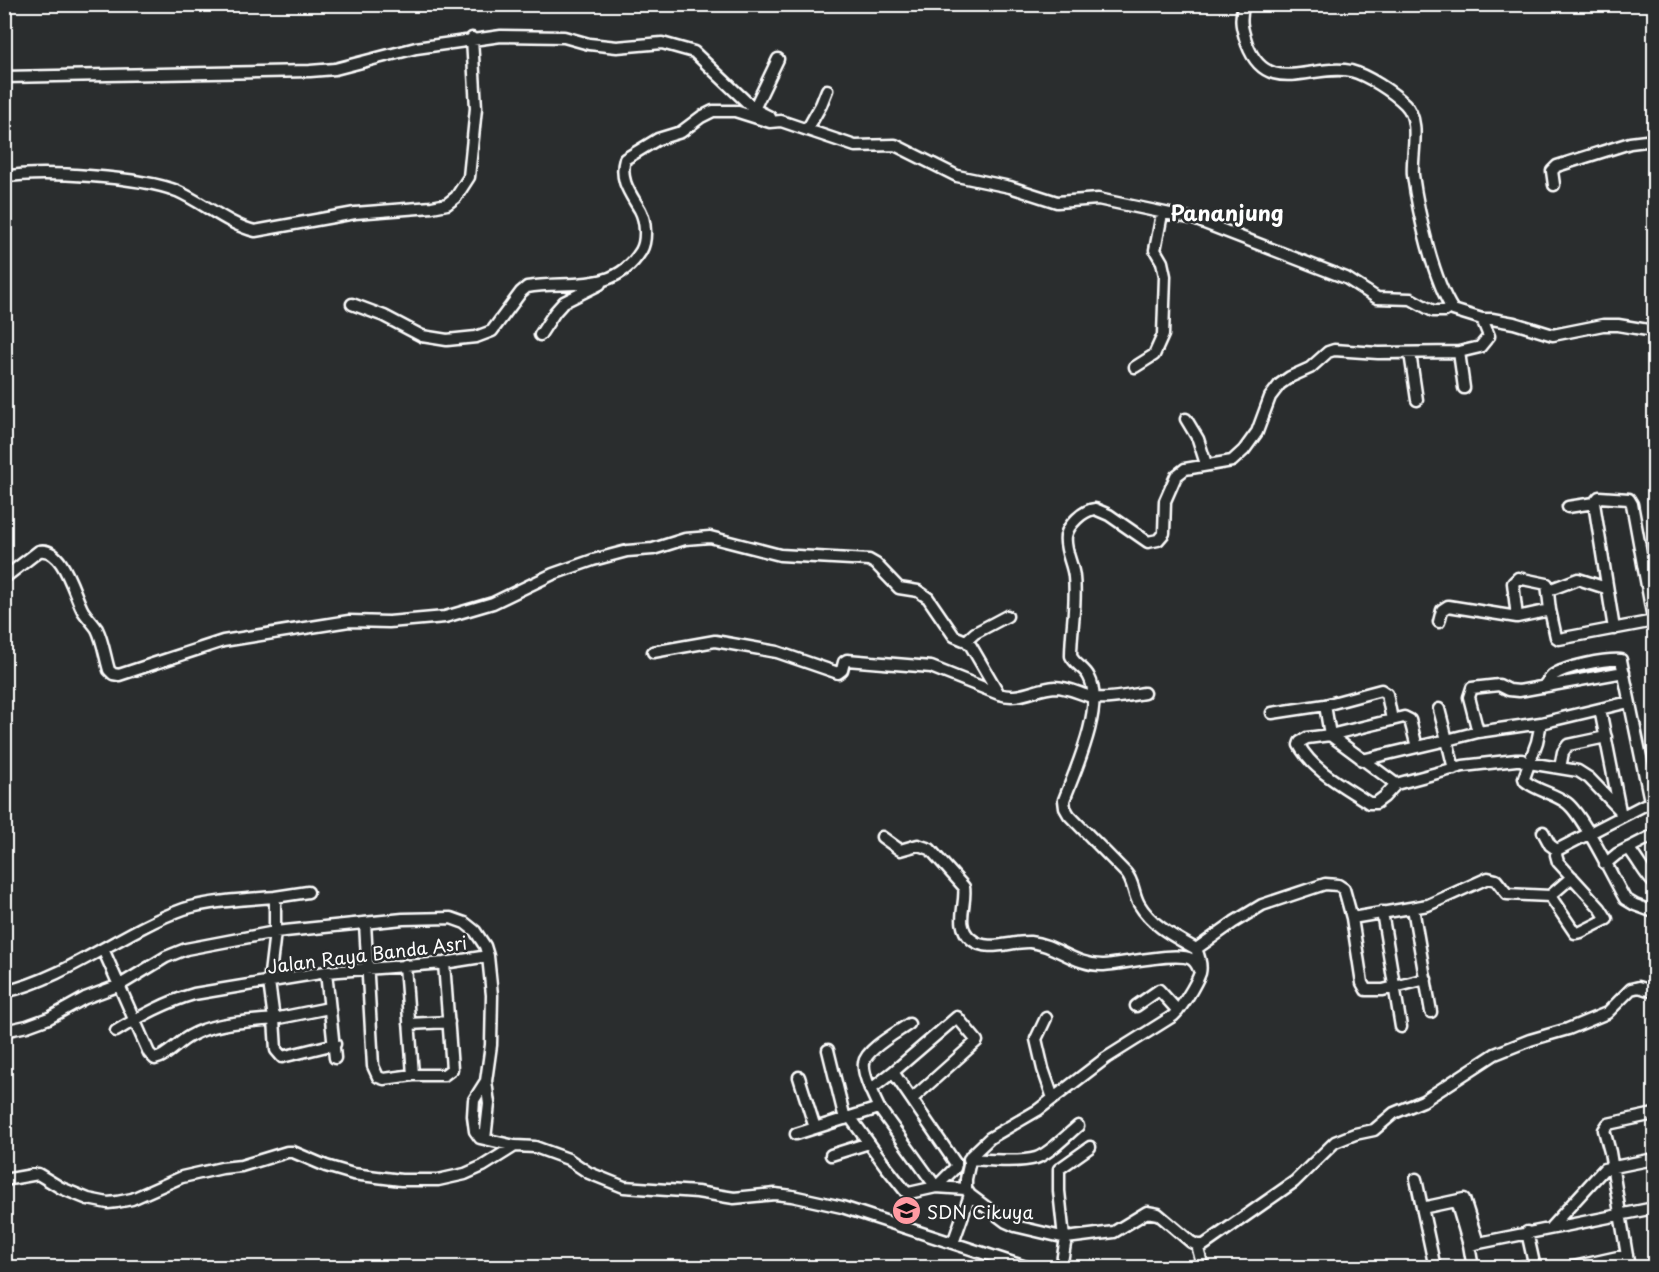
<svg xmlns="http://www.w3.org/2000/svg" width="1659" height="1272" viewBox="0 0 1659 1272" font-family="'Playpen Sans',sans-serif">
<style>
.lines{fill:none;stroke-linecap:round;stroke-linejoin:round}
.minor-casing{stroke:#fff;stroke-width:15}
.minor{stroke:#2a2d2e;stroke-width:10}
.labels{text-anchor:middle;dominant-baseline:central;stroke-width:5;stroke-linejoin:round;paint-order:stroke}
.street-label{font-size:18px;fill:#fff;stroke:#2a2d2e}
.poi-label{font-size:18px;fill:#fff;stroke:#2a2d2e;text-anchor:start}
.quarter-label{font-size:21px;font-weight:bold;fill:#fff;stroke:#2a2d2e}
</style>
<rect width="100%" height="100%" fill="#2a2d2e"/>
<filter id="ink" filterUnits="userSpaceOnUse"><feTurbulence type="fractalNoise" baseFrequency=".0167" numOctaves="2"/><feDisplacementMap in="SourceGraphic" scale="12" xChannelSelector="R" yChannelSelector="G"/><feConvolveMatrix kernelMatrix="1 2 1 2 8 2 1 2 1" color-interpolation-filters="sRGB"/></filter>
<g filter="url(#ink)">
<g class="lines">
<defs>
<path id="minor" d="M 1244,4 C 1239,20 1242,29 1247,44 C 1267,98 1312,63 1351,71 C 1367,75 1393,92 1405,104 C 1422,121 1411,154 1413,175 C 1418,212 1433,280 1453,310 L 1482,319 L 1492,319 L 1514,323 L 1553,335 L 1603,325 L 1618,325 L 1654,331
M 4,77 L 310,71 L 335,69 L 416,48 L 501,36 L 564,37 L 589,44 L 617,47 L 662,43 L 694,52 L 754,109 L 770,117
M 754,109 L 778,59
M 807,130 L 821,105 L 827,90
M 4,177 C 42,170 142,177 177,191 C 204,203 227,224 255,231 L 355,213 L 432,207 L 447,204 L 456,197 L 469,177 L 476,108 L 472,38
M 1554,185 L 1552,171 L 1557,166 L 1630,143 L 1654,140
M 352,304 L 384,316 L 422,336 L 447,340 L 476,337 L 492,331 L 521,292 L 527,287 C 568,280 614,295 641,251 C 647,241 646,221 640,210 C 630,193 619,180 625,159 L 658,139 L 681,132 L 701,117 L 713,111 L 735,111 L 770,122 L 781,121 L 855,146 L 895,145 L 957,176 L 1010,187 L 1057,202 L 1098,199 L 1194,219 L 1346,278 L 1377,298 L 1411,299 L 1433,311 L 1445,311 L 1451,307
M 1482,319 L 1489,336 L 1480,347 L 1459,352 L 1378,353 L 1334,350 L 1328,352 L 1310,368 L 1290,377 L 1280,384 L 1270,397 L 1257,432 L 1244,450 L 1232,461 L 1185,469 L 1176,476 L 1165,501 L 1164,533 L 1158,540 L 1148,542 L 1109,515 L 1095,509 C 1083,510 1068,525 1066,536 C 1064,550 1073,564 1074,577 C 1077,604 1071,629 1071,656 C 1075,665 1085,668 1089,677 C 1105,706 1075,771 1064,800 L 1065,808 L 1069,815 L 1126,873 C 1134,882 1133,894 1139,904 C 1152,926 1175,937 1196,949 C 1199,956 1202,965 1200,973 C 1196,984 1181,1009 1173,1016 L 1106,1058 L 1038,1110 L 990,1138 L 971,1156 L 966,1179 L 966,1189 L 970,1195 L 1006,1222 L 1015,1226 L 1066,1238 L 1114,1232 L 1147,1212 L 1158,1214 L 1191,1242 L 1197,1245 L 1204,1245 L 1294,1182 L 1335,1142 L 1355,1134 L 1374,1130 L 1394,1113 L 1423,1101 L 1495,1054 L 1530,1040 L 1568,1029 L 1607,1013 L 1631,989 L 1639,987 L 1654,992
M 540,335 L 555,312 L 564,302 L 600,284
M 1459,352 L 1464,388
M 1410,353 L 1417,400
M 1135,367 L 1154,355 L 1163,335 L 1165,276 L 1162,262 L 1155,250 L 1162,214
M 1186,419 L 1198,439 L 1206,464
M 1568,507 L 1594,503
M 4,578 L 39,551 C 63,546 74,595 83,611 C 87,617 93,623 97,629 C 103,641 105,657 109,670 L 113,674 L 119,675 L 223,641 L 349,621 L 389,622 L 445,617 L 493,603 L 553,574 L 593,560 L 627,551 L 653,549 L 685,539 L 710,537 L 780,555 L 869,560 L 876,564 L 899,588 L 918,591 L 928,598 L 954,636 L 966,641 L 971,646 L 999,694 C 1019,701 1036,688 1055,687 C 1068,687 1080,694 1092,697 C 1103,701 1131,695 1144,693
M 1549,590 L 1578,579 L 1606,588
M 1517,617 L 1513,583 L 1518,578 L 1547,584 L 1550,610
M 1439,622 L 1442,610 L 1448,606 L 1517,617 L 1550,610 L 1556,637 L 1559,639 L 1654,621
M 1614,629 L 1594,503 L 1599,497 L 1629,499 L 1632,504 L 1654,624
M 966,641 L 975,633 L 1007,616
M 653,652 L 715,641 L 777,652 L 838,673 L 842,670 L 844,662 L 847,660 L 931,667 L 999,694
M 1543,687 C 1546,683 1549,679 1552,676 C 1565,666 1606,659 1621,660 L 1650,801
M 1325,705 L 1330,735 L 1396,784
M 1439,709 L 1447,740 L 1478,732 L 1541,723 L 1629,702
M 1600,709 L 1621,816
M 1272,713 L 1325,705 L 1381,690 L 1387,694 L 1392,720
M 1541,723 L 1537,742 L 1524,778 L 1525,781 C 1537,791 1554,793 1567,803 C 1583,815 1613,878 1625,899 L 1635,905 L 1654,912
M 1478,732 L 1469,697 L 1472,688 L 1499,685 L 1509,690 L 1519,691 L 1624,672
M 1417,747 L 1410,720 L 1404,717 L 1330,735 L 1307,738 L 1300,742 L 1299,745 C 1313,771 1345,787 1369,803 L 1376,803 L 1384,797 L 1396,784 L 1463,766 L 1516,760 L 1522,760 L 1528,765
M 1362,760 L 1447,740 L 1454,769
M 1529,763 L 1578,771 L 1589,778 L 1618,808
M 1560,768 L 1563,752 L 1568,745 L 1606,737
M 1543,832 L 1550,845 L 1557,850
M 882,837 L 900,850 L 918,845 L 930,849 L 964,887 C 967,904 954,925 971,939 C 987,953 1011,941 1030,942 C 1056,944 1075,966 1104,965 C 1123,964 1177,951 1191,959 C 1196,962 1197,965 1199,970
M 1628,848 C 1637,858 1646,877 1654,883
M 1605,864 L 1617,854 L 1654,835
M 1550,896 L 1575,933 L 1581,932 L 1607,919 L 1600,908 L 1558,862 L 1556,855 L 1557,850 L 1654,800
M 275,897 L 308,892
M 1413,908 L 1431,1012
M 1382,912 L 1401,1027
M 1352,918 L 1362,983 L 1366,990 L 1383,990 L 1426,979
M 365,923 L 373,1066 L 378,1077 L 384,1079 L 413,1075 L 444,1075 L 452,1069 L 444,963
M 103,949 L 149,1053 L 155,1059 C 168,1056 178,1042 190,1036 C 214,1022 247,1022 274,1019 L 276,1050 L 282,1057 L 335,1044
M 1196,949 L 1234,922 L 1262,905 L 1325,884 L 1338,885 L 1344,889 L 1352,918 L 1428,905 L 1488,878 L 1496,880 L 1507,894 L 1550,896 L 1572,877
M 405,965 L 413,1075
M 326,972 L 335,1058
M 4,992 C 69,977 122,931 184,909 C 208,901 249,899 275,897 L 275,932 L 403,919 L 451,918 L 465,923 L 475,931 L 485,946 L 488,956 L 492,995 L 491,1045 L 486,1081 L 489,1104 L 485,1139
M 1136,1006 L 1159,990 L 1178,1011
M 1046,1018 L 1036,1039 L 1043,1069 L 1053,1098
M 409,1024 L 449,1022
M 4,1031 L 27,1026 L 49,1018 L 85,998 L 120,985 L 166,957 L 186,949 L 275,932 L 269,982 L 274,1019 L 329,1008
M 116,1031 C 141,1016 166,1002 194,994 L 326,972 L 444,963 L 488,956
M 828,1050 L 845,1119
M 799,1077 L 815,1128
M 486,1081 L 474,1100 L 473,1116 L 475,1131 L 480,1138 L 515,1146
M 870,1090 L 893,1072
M 879,1108 C 874,1097 862,1075 864,1063 C 866,1049 898,1032 909,1024
M 850,1117 L 879,1108 L 936,1187 L 955,1168 L 956,1164 L 893,1072 L 957,1017 L 977,1041 L 912,1099
M 796,1134 L 850,1117 L 887,1168 L 906,1192 L 909,1193 L 936,1187 L 966,1189
M 831,1155 L 869,1143
M 969,1159 C 988,1160 1019,1163 1036,1158 C 1049,1154 1067,1135 1078,1126
M 1416,1179 L 1435,1268
M 4,1180 L 38,1174 L 61,1188 L 88,1199 L 108,1203 L 117,1202 L 132,1199 L 182,1177 L 222,1168 L 241,1166 L 287,1152 L 293,1152 L 326,1166 L 353,1174 L 401,1180 L 438,1180 L 465,1174 L 483,1166 L 515,1146 L 535,1147 L 568,1159 L 589,1173 L 624,1187 L 697,1192 L 734,1198 L 775,1194 L 792,1196 L 842,1207 L 1029,1268
M 1456,1201 L 1469,1245
M 1422,1208 L 1464,1199 L 1478,1243
M 1551,1227 L 1604,1169 L 1654,1159
M 1527,1232 L 1535,1268
M 1064,1238 L 1059,1191 L 1059,1169 L 1090,1147
M 953,1243 L 970,1195
M 1061,1268 L 1066,1238
M 1195,1268 L 1201,1260 L 1197,1245
M 1473,1268 L 1469,1245 L 1654,1208
M 1516,1268 L 1534,1264
M 1569,1268 L 1627,1255
M 1629,1268 L 1610,1152 L 1604,1130 L 1608,1124 L 1654,1114"/>
</defs>
<use href="#minor" class="minor-casing"/>
<use href="#minor" class="minor"/>
</g>
</g>
<defs>
<symbol id="school-disc" viewBox="-11 -11 22 22"><circle r="9.5" fill="#ff9aa2" stroke="#2a2d2e"/><path d="M0-5L7-2L0 1L-7-2ZM-4 1L0 2.5L4 1V4Q0 6-4 4Z" fill="#111"/></symbol>
</defs>
<g fill-rule="evenodd">
<use href="#school-disc" x="890" y="1194" width="33" height="33"/>
</g>
<g class="labels">
<g class="street-label">
<text transform="translate(367 954) rotate(-7)">Jalan Raya Banda Asri</text>
</g>
<g class="poi-label">
<text x="927" y="1211">SDN Cikuya</text>
</g>
<g class="quarter-label">
<text x="1227" y="212">Pananjung</text>
</g>
</g>
<rect width="1659" height="1272" fill="none" stroke="#2a2d2e" stroke-width="24"/>
<rect x="12" y="12" width="1635" height="1248" fill="none" stroke="#fff" stroke-width="2" filter="url(#ink)"/>
</svg>
